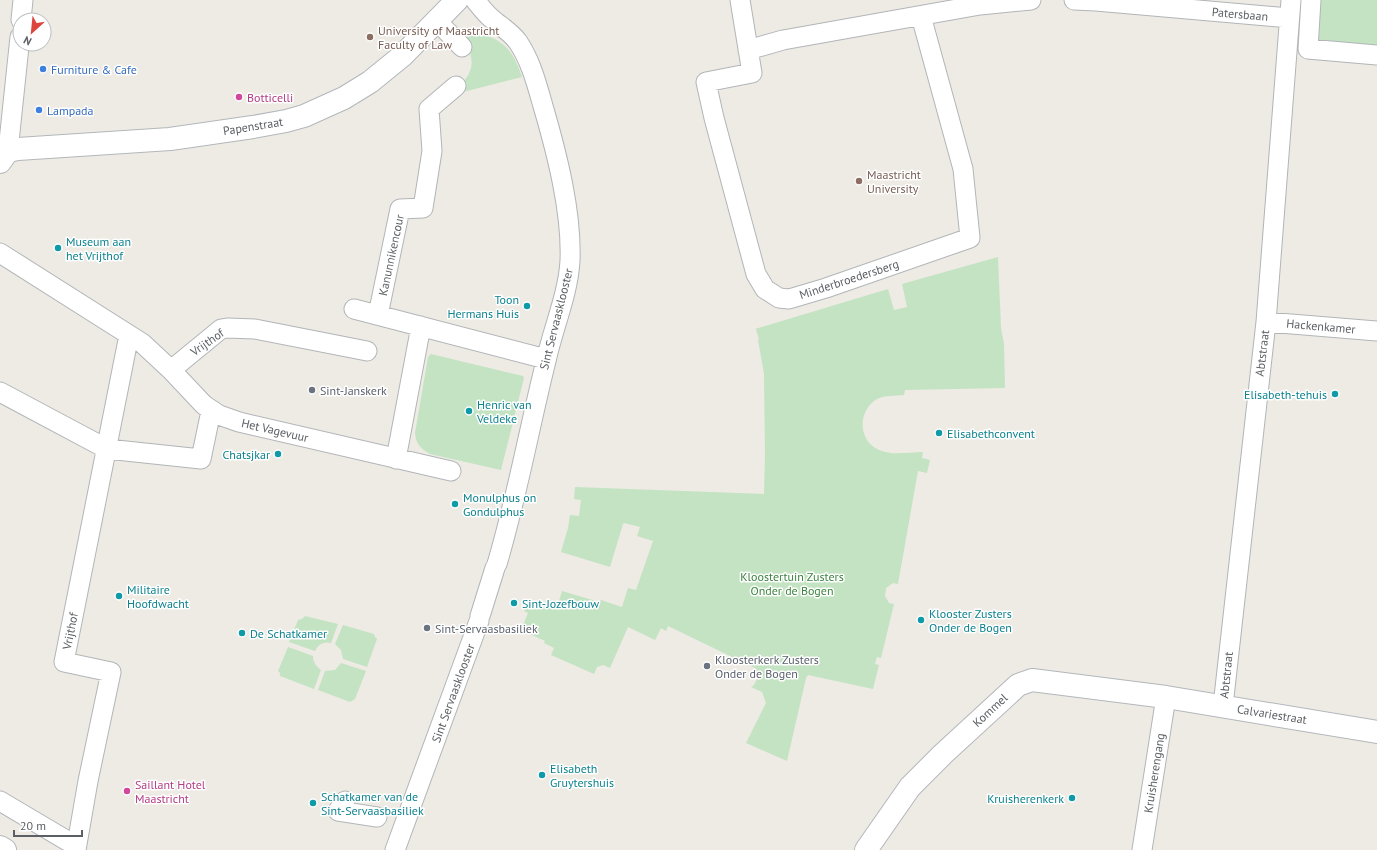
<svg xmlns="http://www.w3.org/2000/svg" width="1377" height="850" viewBox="0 0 1377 850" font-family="'PT Sans',sans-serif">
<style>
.green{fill:#c3e3c3}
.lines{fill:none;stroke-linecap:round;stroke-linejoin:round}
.street-casing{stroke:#b2b5b8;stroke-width:21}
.secondary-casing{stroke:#b3b7bb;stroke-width:24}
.street{stroke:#fff;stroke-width:19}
.secondary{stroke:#fff;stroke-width:22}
.education-dot{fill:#8d6e63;stroke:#fff;stroke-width:1.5}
.shop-dot{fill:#3f7fe0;stroke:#fff;stroke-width:1.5}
.hotel-dot{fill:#d1479c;stroke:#fff;stroke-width:1.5}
.culture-dot{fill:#0f9aa8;stroke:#fff;stroke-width:1.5}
.worship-dot{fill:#6b7280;stroke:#fff;stroke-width:1.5}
.labels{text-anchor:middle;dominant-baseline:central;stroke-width:3;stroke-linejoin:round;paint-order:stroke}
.street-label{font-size:12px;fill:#5c6064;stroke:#fff}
.education-label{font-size:12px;fill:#785e54;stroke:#fff;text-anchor:start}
.shop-label{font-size:12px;fill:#366cbe;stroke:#fff;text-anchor:start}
.hotel-label{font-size:12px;fill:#b23c85;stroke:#fff;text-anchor:start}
.culture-label{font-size:12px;fill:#0d838f;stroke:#fff;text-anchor:start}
.worship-label{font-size:12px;fill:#5b616d;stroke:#fff;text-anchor:start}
.park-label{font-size:12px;fill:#3c833e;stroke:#fff}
</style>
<rect width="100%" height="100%" fill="#edebe4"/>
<path class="green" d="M 1318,0 L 1377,0 L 1377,48 L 1314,44 Z
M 475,33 C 503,38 513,50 522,77 L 467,91 L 459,87 C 477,68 473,59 464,36 L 467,34 Z
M 998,257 L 1001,328 L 1004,344 L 1005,388 L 905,390 L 904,395 C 895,396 885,395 877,399 C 857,411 858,441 879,450 C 892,456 910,452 923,452 L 922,458 L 930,460 L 927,473 L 918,471 L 898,584 L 893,583 L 886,588 L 885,596 L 889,603 L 894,604 L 881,658 L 877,657 L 875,664 L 879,665 L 873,689 L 808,675 L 806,678 L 787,761 L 746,743 L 766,703 L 762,692 L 751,687 L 754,685 L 758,677 L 755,668 L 668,626 L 666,631 L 661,628 L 655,640 L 628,627 L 610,668 L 603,665 L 597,667 L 594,674 L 551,655 L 554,648 L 544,643 L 545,641 L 521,630 L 528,613 L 524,611 L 527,599 L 555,609 L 556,608 L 557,608 L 562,591 L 599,602 L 601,600 L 622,607 L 628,588 L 636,590 L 653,541 L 637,536 L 640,527 L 624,523 L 623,524 L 610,567 L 561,552 L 568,528 L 570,515 L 579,516 L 581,500 L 574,499 L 575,487 L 764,494 L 765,455 L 764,374 L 758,340 L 759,340 L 756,329 L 755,329 L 888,289 L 894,310 L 907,307 L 902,284 Z
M 431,354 L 523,376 L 524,378 L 501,470 L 430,454 C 421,449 416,444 415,433 L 428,357 Z
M 305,616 L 338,624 L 331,643 C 324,641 318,644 315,651 L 289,642 L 298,620 L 302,619 Z
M 343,625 L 374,634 L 375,637 L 377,639 L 367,667 L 343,659 L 341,650 L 335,644 Z
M 288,647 L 313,656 C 313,662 316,666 321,670 L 314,689 L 280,676 L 280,673 L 278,671 Z
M 341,663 L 366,671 L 355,699 L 350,702 L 318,690 L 325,671 L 335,670 Z"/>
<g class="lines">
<defs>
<path id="street" d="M 475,0 C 480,6 485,13 491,18 C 500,26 511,32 518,42 C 531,61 537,85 543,106 C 557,154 572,212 570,261 C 568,295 553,328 546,361 C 529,429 517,497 497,564
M 740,0 L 752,73 L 706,82 L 714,118 L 756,274 L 765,289 L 779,298 L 789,299 L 826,288 L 970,238 L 963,169 L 921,16
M 1074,0 L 1096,1
M 1096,0 L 1096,1 L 1289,18
M 1311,0 L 1308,49 L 1377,55
M 21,20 L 23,0
M 437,21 L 462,47
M 748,50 L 783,40 L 980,5 L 1031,0
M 8,151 L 20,37
M 0,253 L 142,343 L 171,370 L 221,329 L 227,328 L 255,329 L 367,351
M 354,309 L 546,359
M 378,315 L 400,209 L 423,208 L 432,151 L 429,109 L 456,86
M 1266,322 L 1377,331
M 171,370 L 204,405 L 219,415 L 239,422 L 451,471
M 0,392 L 107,449 L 201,459 L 211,411
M 396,459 L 421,326
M 480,616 L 495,568
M 1223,706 L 1266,322 L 1291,0
M 0,801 L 76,846
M 345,801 L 338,811 L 377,817
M 76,850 L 88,781 L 111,672 L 64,662 L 129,335
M 395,850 L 479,621
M 1142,850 L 1166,697"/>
<path id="secondary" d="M 0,162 L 8,151 L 18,149 L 170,139 L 253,127 L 286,121 L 304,116 L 344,98 L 370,82 L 402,56 L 457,0
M 0,847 L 5,850
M 866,850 L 910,787 L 943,754 L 1018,685 L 1032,680 L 1166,697 L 1377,732"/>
</defs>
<use href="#street" class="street-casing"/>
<use href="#secondary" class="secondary-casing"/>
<use href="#street" class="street"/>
<use href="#secondary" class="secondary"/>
</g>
<g class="education-dot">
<circle cx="370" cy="37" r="4"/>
<circle cx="859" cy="181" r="4"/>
</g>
<g class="shop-dot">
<circle cx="43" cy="69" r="4"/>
<circle cx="39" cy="110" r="4"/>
</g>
<g class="hotel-dot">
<circle cx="239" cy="97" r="4"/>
<circle cx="127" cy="791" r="4"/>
</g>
<g class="culture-dot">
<circle cx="58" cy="248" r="4"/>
<circle cx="527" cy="306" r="4"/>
<circle cx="1335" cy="394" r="4"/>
<circle cx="469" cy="411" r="4"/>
<circle cx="939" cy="433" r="4"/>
<circle cx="278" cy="454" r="4"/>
<circle cx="455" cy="504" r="4"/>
<circle cx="119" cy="596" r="4"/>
<circle cx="514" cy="603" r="4"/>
<circle cx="921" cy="620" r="4"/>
<circle cx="242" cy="633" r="4"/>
<circle cx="542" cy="775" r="4"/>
<circle cx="1072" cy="798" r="4"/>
<circle cx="313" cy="803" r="4"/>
</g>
<g class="worship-dot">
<circle cx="312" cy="390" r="4"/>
<circle cx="427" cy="628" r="4"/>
<circle cx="707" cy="666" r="4"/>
</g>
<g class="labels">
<g class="street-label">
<text transform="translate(1240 14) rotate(5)">Patersbaan</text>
<text transform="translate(253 126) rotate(-9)">Papenstraat</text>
<text transform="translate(391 255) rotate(-78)">Kanunnikencour</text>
<text transform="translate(849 279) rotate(-18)">Minderbroedersberg</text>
<text transform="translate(556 319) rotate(-76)">Sint Servaasklooster</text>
<text transform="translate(1321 326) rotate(5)">Hackenkamer</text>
<text transform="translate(207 342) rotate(-35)">Vrijthof</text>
<text transform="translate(1262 353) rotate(-83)">Abtstraat</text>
<text transform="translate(275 430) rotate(13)">Het Vagevuur</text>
<text transform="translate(70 631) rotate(-79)">Vrijthof</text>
<text transform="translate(1226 675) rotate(-84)">Abtstraat</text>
<text transform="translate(453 693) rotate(-70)">Sint Servaasklooster</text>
<text transform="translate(990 710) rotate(-43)">Kommel</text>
<text transform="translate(1272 714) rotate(9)">Calvariestraat</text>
<text transform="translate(1154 773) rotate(-81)">Kruisherengang</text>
</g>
<g class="education-label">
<text x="378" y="30">University of Maastricht<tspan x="378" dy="14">Faculty of Law</tspan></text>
<text x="867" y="174">Maastricht<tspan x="867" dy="14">University</tspan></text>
</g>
<g class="shop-label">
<text x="51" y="69">Furniture &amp; Cafe</text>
<text x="47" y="110">Lampada</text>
</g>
<g class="hotel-label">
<text x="247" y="97">Botticelli</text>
<text x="135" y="784">Saillant Hotel<tspan x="135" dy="14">Maastricht</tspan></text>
</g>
<g class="culture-label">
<text x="66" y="241">Museum aan<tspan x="66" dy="14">het Vrijthof</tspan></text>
<text x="519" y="299" text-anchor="end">Toon<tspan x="519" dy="14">Hermans Huis</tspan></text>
<text x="1327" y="394" text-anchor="end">Elisabeth-tehuis</text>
<text x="477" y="404">Henric van<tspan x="477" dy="14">Veldeke</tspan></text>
<text x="947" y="433">Elisabethconvent</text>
<text x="270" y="454" text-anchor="end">Chatsjkar</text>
<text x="463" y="497">Monulphus on<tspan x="463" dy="14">Gondulphus</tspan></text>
<text x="127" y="589">Militaire<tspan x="127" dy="14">Hoofdwacht</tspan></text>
<text x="522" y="603">Sint-Jozefbouw</text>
<text x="929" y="613">Klooster Zusters<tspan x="929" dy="14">Onder de Bogen</tspan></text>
<text x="250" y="633">De Schatkamer</text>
<text x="550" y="768">Elisabeth<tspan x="550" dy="14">Gruytershuis</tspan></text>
<text x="321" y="796">Schatkamer van de<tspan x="321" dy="14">Sint-Servaasbasiliek</tspan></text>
<text x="1064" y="798" text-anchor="end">Kruisherenkerk</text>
</g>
<g class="worship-label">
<text x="320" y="390">Sint-Janskerk</text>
<text x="435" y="628">Sint-Servaasbasiliek</text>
<text x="715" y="659">Kloosterkerk Zusters<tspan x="715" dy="14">Onder de Bogen</tspan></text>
</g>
<g class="park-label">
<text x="792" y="576">Kloostertuin Zusters<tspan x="792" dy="14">Onder de Bogen</tspan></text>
</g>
</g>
<g transform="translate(32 32) rotate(207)"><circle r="19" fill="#ffffff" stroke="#bebfc1"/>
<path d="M0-3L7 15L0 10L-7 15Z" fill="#db453d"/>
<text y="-6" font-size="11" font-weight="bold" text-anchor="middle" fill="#5c6064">N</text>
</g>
<path d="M14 830v6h68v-6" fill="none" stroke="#5c6064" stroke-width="2"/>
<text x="20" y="830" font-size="12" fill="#5c6064" stroke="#ffffff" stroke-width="3" paint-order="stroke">20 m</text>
</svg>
